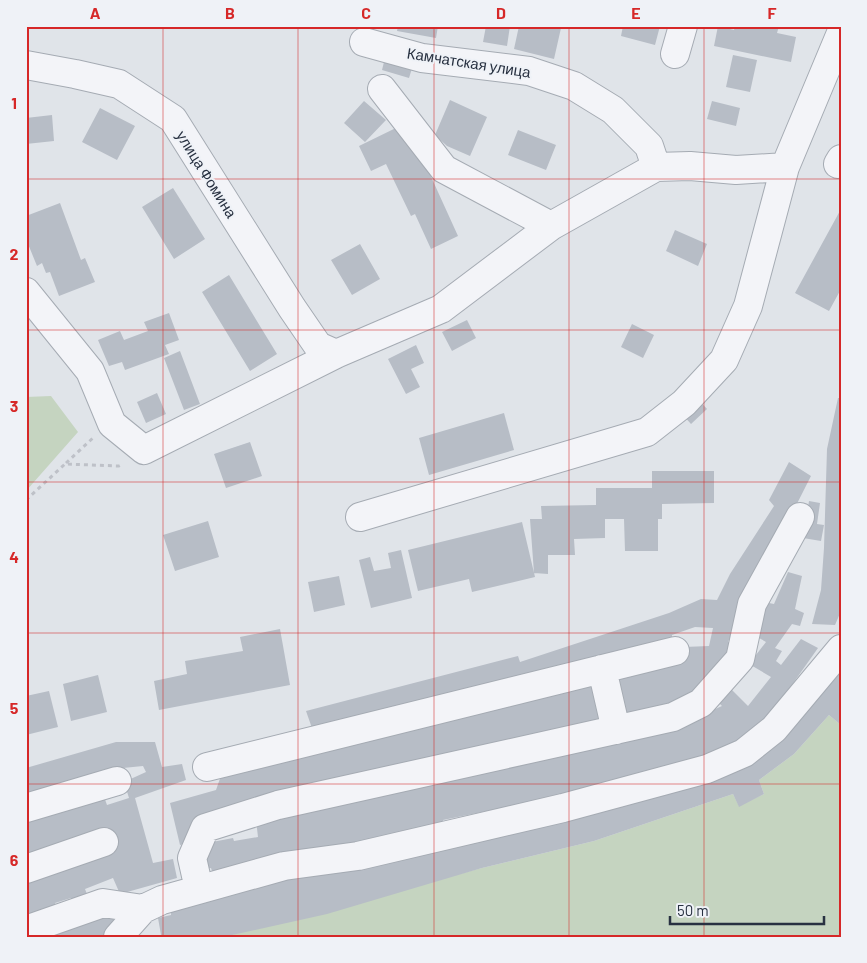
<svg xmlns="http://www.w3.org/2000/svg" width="867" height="963" viewBox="0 0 867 963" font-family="Barlow,sans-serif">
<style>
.green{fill:#c5d4c0}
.building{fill:#b7bdc6}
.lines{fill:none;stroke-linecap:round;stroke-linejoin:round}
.minor-casing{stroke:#a5abb3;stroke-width:30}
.path{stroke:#bec1c8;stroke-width:3;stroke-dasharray:4 4;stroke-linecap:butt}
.minor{stroke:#f3f4f8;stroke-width:28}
.grid{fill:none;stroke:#d62828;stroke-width:1;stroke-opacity:0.55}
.labels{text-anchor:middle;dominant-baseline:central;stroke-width:4;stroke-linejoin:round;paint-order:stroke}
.street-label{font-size:15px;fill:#283141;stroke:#eff2f7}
.neatline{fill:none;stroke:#d62828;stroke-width:2}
.grid-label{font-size:16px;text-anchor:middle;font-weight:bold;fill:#d62828}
</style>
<rect width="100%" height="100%" fill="#e0e4e9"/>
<path class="green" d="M 51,396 L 78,432 L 26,491 L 26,397 Z
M 829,715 L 841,725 L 841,937 L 223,937 L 482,868 L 594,841 L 733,794 L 739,806 L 764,794 L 759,780 L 794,754 Z"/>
<path class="building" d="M 398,26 L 438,26 L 436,38 L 397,31 Z
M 486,26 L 510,26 L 507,46 L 483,42 Z
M 519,26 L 561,28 L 554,59 L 514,49 Z
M 623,26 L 660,26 L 655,45 L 621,36 Z
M 718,26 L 734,30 L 735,26 L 779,26 L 777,33 L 796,37 L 791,62 L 714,46 Z
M 386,54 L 414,62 L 409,78 L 382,70 Z
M 733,55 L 757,60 L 750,92 L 726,87 Z
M 450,100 L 487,117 L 470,156 L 447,146 L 435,135 Z
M 364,101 L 386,120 L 365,142 L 344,123 Z
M 712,101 L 740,108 L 736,126 L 707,119 Z
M 100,108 L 135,126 L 117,160 L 82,142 Z
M 52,115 L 54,141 L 26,144 L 26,118 Z
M 402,125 L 418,148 L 458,236 L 431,249 L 415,214 L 411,216 L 386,164 L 371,171 L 359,146 Z
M 518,130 L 556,145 L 546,170 L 508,155 Z
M 173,188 L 205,239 L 174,259 L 142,207 Z
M 60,203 L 81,260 L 85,258 L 95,282 L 59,296 L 50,272 L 46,273 L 42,263 L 37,266 L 26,239 L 26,216 Z
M 841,209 L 841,289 L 829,311 L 795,293 Z
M 675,230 L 707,244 L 698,266 L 666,251 Z
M 360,244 L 380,279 L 352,295 L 331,260 Z
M 229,275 L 277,354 L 250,371 L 202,292 Z
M 169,313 L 179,340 L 165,345 L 169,354 L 125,370 L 122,362 L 109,366 L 98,340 L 120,331 L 124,340 L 148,331 L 144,322 Z
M 467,320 L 476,338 L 452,351 L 442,332 Z
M 632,324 L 654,335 L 643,358 L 621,347 Z
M 416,345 L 424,363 L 411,369 L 420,387 L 406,394 L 388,359 Z
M 180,351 L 200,404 L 184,410 L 164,358 Z
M 157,393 L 166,414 L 146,423 L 137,402 Z
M 838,398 L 841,398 L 841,611 L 835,625 L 812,624 L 821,590 L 824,548 L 827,449 Z
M 699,400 L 707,409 L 691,424 L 682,414 Z
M 504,413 L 514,450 L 429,475 L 419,438 Z
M 250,442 L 262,476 L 226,488 L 214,454 Z
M 789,462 L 811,476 L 732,632 L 728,642 L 733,644 L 729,656 L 692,696 L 618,718 L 614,681 L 684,647 L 709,646 L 713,628 L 695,627 L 672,635 L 672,639 L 313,731 L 306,711 L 518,656 L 520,662 L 669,613 L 701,599 L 717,600 L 730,574 L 774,506 L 769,500 Z
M 652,471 L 714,471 L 714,503 L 662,504 L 662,519 L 658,519 L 658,551 L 625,551 L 624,519 L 605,519 L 605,538 L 574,539 L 575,555 L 548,555 L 548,574 L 534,573 L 530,519 L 542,519 L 541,506 L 596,505 L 596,488 L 652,488 Z
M 809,501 L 820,503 L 817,524 L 824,525 L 821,541 L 803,538 Z
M 208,521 L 219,557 L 175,571 L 163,535 Z
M 522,522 L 535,577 L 472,592 L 469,579 L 418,591 L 408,550 Z
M 401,550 L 412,598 L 371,608 L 359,560 L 370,557 L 374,571 L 391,568 L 388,553 Z
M 788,572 L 802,576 L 795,609 L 804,613 L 800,626 L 792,624 L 775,648 L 782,651 L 776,661 L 781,665 L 801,639 L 818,648 L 777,706 L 752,735 L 728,749 L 574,793 L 443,820 L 444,826 L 371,842 L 329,846 L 238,864 L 239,866 L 212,871 L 211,868 L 202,870 L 207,843 L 233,838 L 234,841 L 258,837 L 256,820 L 682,724 L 722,706 L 718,702 L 730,688 L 748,706 L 771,677 L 749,664 L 766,642 L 752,634 L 769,603 L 774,604 Z
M 339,576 L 345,605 L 314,612 L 308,582 Z
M 280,629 L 290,685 L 159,710 L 154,681 L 187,674 L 185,661 L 243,651 L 240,637 Z
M 841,666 L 841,725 L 829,715 L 794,754 L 759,780 L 764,794 L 739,807 L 733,794 L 594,841 L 482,868 L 327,914 L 223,937 L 158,937 L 161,935 L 158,918 L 171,915 L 171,908 L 219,889 L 752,758 Z
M 98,675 L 107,712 L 71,721 L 63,684 Z
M 600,680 L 608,719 L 194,818 L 196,841 L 180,845 L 170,803 L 216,790 L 224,767 Z
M 49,691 L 58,727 L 26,735 L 26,696 Z
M 116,742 L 155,742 L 162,767 L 182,764 L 186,780 L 135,798 L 153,863 L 173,859 L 177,878 L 120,894 L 113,878 L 85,889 L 90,902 L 75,907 L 71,898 L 55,903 L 57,908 L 26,918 L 26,817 L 103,794 L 107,805 L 129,798 L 124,782 L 146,772 L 143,766 L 123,768 L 26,796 L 26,768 Z
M 120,908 L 124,917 L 107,937 L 26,937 Z"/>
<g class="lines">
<defs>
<path id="minor" d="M 364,42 L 422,58 L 529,71 L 574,86 L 613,110 L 649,146 L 656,167
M 675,54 L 683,26
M 26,65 L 75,74 L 119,84 L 173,119 L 292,308 L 318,346 L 336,354
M 382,89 L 444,169 L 551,226
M 838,164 L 841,159
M 26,292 L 90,371 L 112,424 L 144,450 L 336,354 L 441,309 L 551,226 L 656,167 L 690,166 L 736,170 L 785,167
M 360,517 L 647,432 L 684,403 L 724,360 L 748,306 L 785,167 L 841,33
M 602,669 L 616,730
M 207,767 L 675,651
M 26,808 L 117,781
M 26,869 L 104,842
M 199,889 L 192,858 L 205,828 L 278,805 L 673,717 L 701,703 L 740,659 L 752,604 L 800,517
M 26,930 L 103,903 L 143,909
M 118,937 L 143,909 L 162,900 L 284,866 L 358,856 L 563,808 L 707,769 L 744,753 L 774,729 L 841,649"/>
</defs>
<use href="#minor" class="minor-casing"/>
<path class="path" d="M 66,463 L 94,437
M 26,500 L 65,464 L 119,466 L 123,464"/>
<use href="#minor" class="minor"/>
</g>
<path class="grid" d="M 163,26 L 163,937M 298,26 L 298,937M 434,26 L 434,937M 569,26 L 569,937M 704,26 L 704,937M 26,179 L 841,179M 26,330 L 841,330M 26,482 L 841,482M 26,633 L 841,633M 26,784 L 841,784"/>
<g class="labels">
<g class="street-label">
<text transform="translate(469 62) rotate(9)">Камчатская улица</text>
<text transform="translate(207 174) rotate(58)">улица Фомина</text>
</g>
</g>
<rect width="867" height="963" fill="none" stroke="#eff2f7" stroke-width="55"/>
<path d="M670 916v8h154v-8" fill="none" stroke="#283141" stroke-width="2.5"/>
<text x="677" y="916" font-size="15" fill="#283141" stroke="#eff2f7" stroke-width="4" paint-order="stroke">50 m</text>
<rect x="28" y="28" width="812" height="908" class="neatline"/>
<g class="grid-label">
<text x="95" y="19">A</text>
<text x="230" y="19">B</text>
<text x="366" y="19">C</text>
<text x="501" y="19">D</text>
<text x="636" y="19">E</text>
<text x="772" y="19">F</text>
<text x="14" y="109">1</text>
<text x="14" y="260">2</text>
<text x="14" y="412">3</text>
<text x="14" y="563">4</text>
<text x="14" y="714">5</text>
<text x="14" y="866">6</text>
</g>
</svg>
